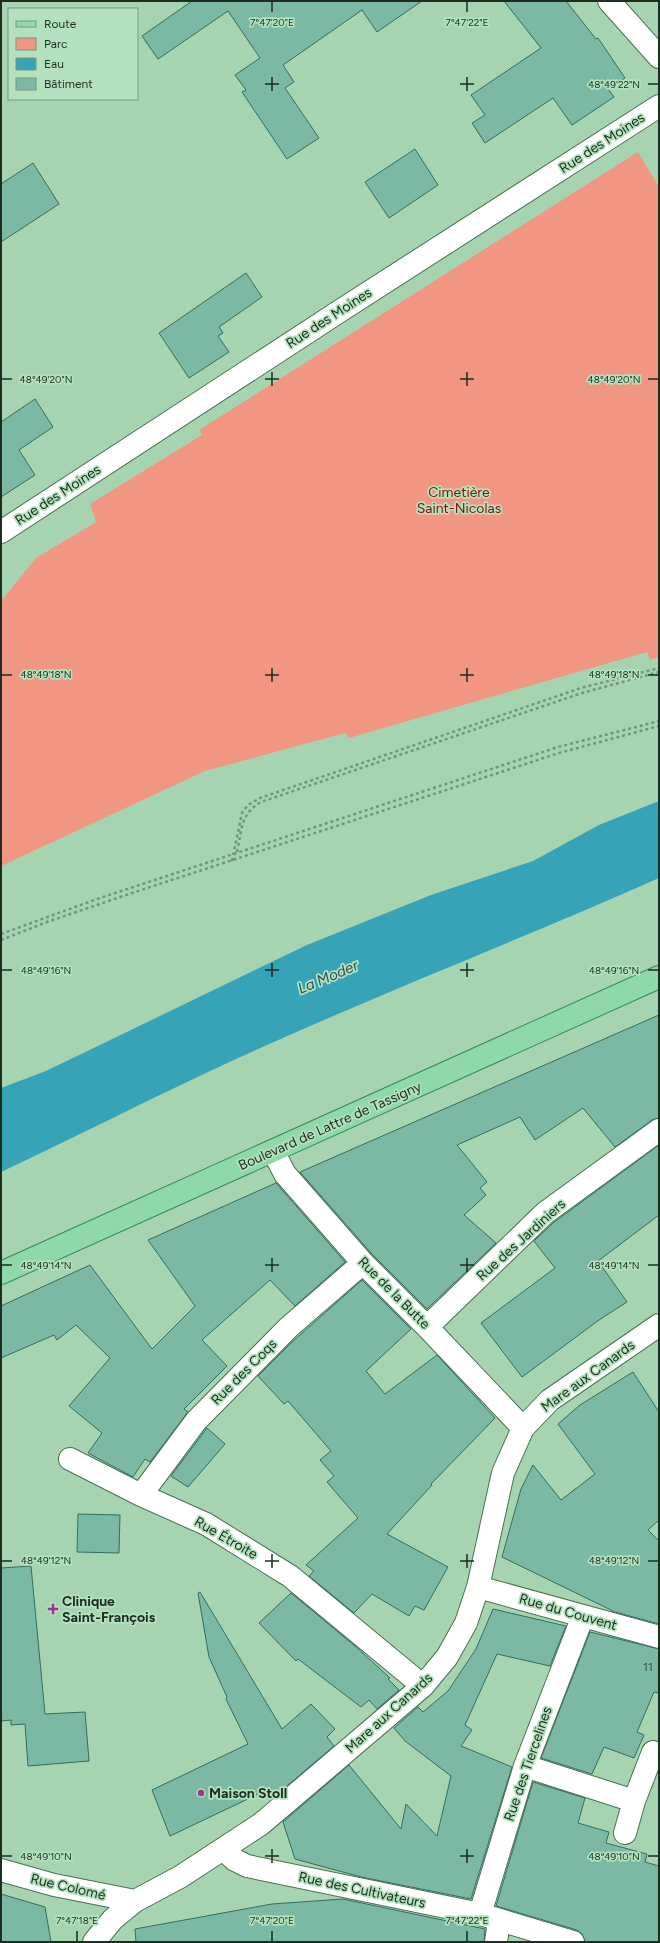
<svg xmlns="http://www.w3.org/2000/svg" width="660" height="1943" viewBox="0 0 660 1943" font-family="Figtree,sans-serif">
<style>
.green{fill:#f29684}
.water{fill:#36a3b6}
.building{fill:#7cb9a5;stroke:#326e5c}
.lines{fill:none;stroke-linecap:round;stroke-linejoin:round}
.minor-casing{stroke:#477252;stroke-width:24}
.major-casing{stroke:#378c53;stroke-width:24}
.path{stroke:#73967b;stroke-width:2.5;stroke-dasharray:3 3;stroke-linecap:butt}
.minor{stroke:#fff;stroke-width:22}
.major{stroke:#8fd9a9;stroke-width:22}
.ticks{fill:none;stroke:#1c2e20;stroke-width:1.5}
.poi-dot{fill:#9d3394;stroke:#b3e1bd;stroke-width:1.5}
.labels{text-anchor:middle;dominant-baseline:central;stroke-width:3.5;stroke-linejoin:round;paint-order:stroke}
.number-label{font-size:12px;fill:#345141}
.street-label{font-size:14px;fill:#1c2e20;stroke:#b3e1bd}
.park-label{font-size:14px;fill:#890d00;stroke:#b3e1bd}
.poi-label{font-size:14px;font-weight:bold;fill:#1c2e20;stroke:#b3e1bd;text-anchor:start}
.water-label{font-size:15px;font-style:italic;fill:#2e4f55;stroke:#b3e1bd}
.ticks-label{font-size:10px;text-anchor:middle;fill:#1c2e20;stroke:#b3e1bd;stroke-width:3.5;stroke-linejoin:round;paint-order:stroke}
</style>
<rect width="100%" height="100%" fill="#a6d4b0"/>
<path class="green" d="M 638,152 L 659,187 L 659,657 L 650,660 L 647,652 L 349,738 L 345,733 L 205,771 L 1,866 L 1,601 L 36,558 L 96,522 L 90,504 L 202,435 L 199,430 Z"/>
<path class="water" d="M 659,801 L 659,878 C 519,940 376,995 236,1059 C 157,1095 80,1135 1,1172 L 1,1088 L 46,1071 L 307,945 L 431,895 L 533,861 L 599,825 Z"/>
<path class="building" d="M 192,1 L 422,1 L 377,32 L 362,10 L 283,65 L 294,82 L 285,88 L 319,138 L 287,159 L 242,92 L 246,90 L 235,75 L 260,58 L 228,11 L 158,59 L 142,36 Z
M 504,1 L 566,1 L 596,39 L 598,38 L 625,78 L 608,89 L 614,97 L 572,125 L 553,98 L 485,143 L 472,123 L 485,115 L 471,95 L 541,48 Z
M 415,149 L 438,185 L 389,218 L 365,182 Z
M 33,163 L 59,204 L 1,242 L 1,184 Z
M 246,273 L 262,297 L 219,327 L 223,333 L 218,336 L 229,352 L 189,378 L 159,333 Z
M 35,399 L 53,427 L 19,450 L 35,475 L 1,497 L 1,422 Z
M 659,1015 L 659,1118 L 652,1120 L 615,1147 L 583,1108 L 535,1140 L 520,1117 L 457,1145 L 487,1182 L 480,1188 L 486,1195 L 464,1215 L 496,1243 L 427,1309 L 372,1254 L 300,1172 Z
M 659,1145 L 659,1215 L 598,1261 L 627,1302 L 599,1320 L 522,1377 L 481,1323 L 555,1268 L 534,1241 L 553,1223 Z
M 276,1183 L 345,1262 L 295,1306 L 270,1280 L 202,1340 L 227,1366 L 184,1409 L 188,1412 L 150,1462 L 145,1459 L 133,1477 L 88,1453 L 102,1433 L 69,1406 L 110,1358 L 76,1325 L 57,1340 L 54,1335 L 1,1358 L 1,1306 L 90,1265 L 152,1349 L 195,1306 L 148,1240 Z
M 362,1280 L 411,1329 L 366,1371 L 385,1394 L 437,1355 L 495,1418 L 431,1484 L 432,1485 L 387,1534 L 448,1567 L 424,1610 L 415,1606 L 409,1616 L 372,1594 L 354,1613 L 309,1576 L 314,1571 L 306,1565 L 358,1518 L 327,1482 L 334,1476 L 320,1460 L 331,1451 L 288,1401 L 284,1404 L 258,1376 L 291,1343 Z
M 633,1372 L 659,1412 L 659,1520 L 648,1530 L 659,1541 L 659,1624 L 615,1612 L 502,1557 L 521,1489 L 533,1465 L 561,1500 L 595,1474 L 558,1424 L 580,1405 Z
M 207,1428 L 225,1444 L 188,1487 L 171,1476 Z
M 78,1514 L 120,1515 L 119,1553 L 77,1552 Z
M 31,1566 L 45,1714 L 85,1712 L 89,1761 L 28,1766 L 25,1724 L 11,1725 L 11,1720 L 1,1721 L 1,1568 Z
M 200,1592 L 282,1729 L 311,1704 L 335,1729 L 327,1737 L 334,1746 L 274,1797 L 271,1788 L 170,1836 L 152,1790 L 248,1744 L 226,1699 L 227,1697 L 209,1657 L 198,1593 Z
M 291,1593 L 355,1646 L 390,1678 L 388,1679 L 399,1690 L 377,1709 L 369,1700 L 361,1707 L 298,1659 L 296,1661 L 259,1623 Z
M 493,1609 L 566,1626 L 550,1666 L 497,1654 L 465,1725 L 472,1730 L 461,1746 L 512,1767 L 471,1899 L 361,1877 L 295,1859 L 283,1822 L 349,1765 L 401,1829 L 406,1804 L 437,1836 L 451,1776 L 405,1741 L 394,1728 L 418,1707 L 423,1712 L 448,1691 L 476,1649 Z
M 590,1632 L 659,1649 L 659,1693 L 654,1692 L 637,1732 L 644,1735 L 634,1758 L 604,1747 L 592,1774 L 541,1758 Z
M 533,1782 L 585,1798 L 578,1823 L 609,1832 L 606,1843 L 647,1854 L 645,1862 L 659,1866 L 659,1942 L 585,1942 L 582,1934 L 577,1930 L 496,1906 Z
M 1,1894 L 45,1907 L 51,1942 L 1,1942 Z
M 343,1899 L 485,1929 L 484,1942 L 136,1942 L 135,1929 L 272,1904 Z"/>
<g class="lines">
<defs>
<path id="minor" d="M 609,1 L 659,57
M 1,532 L 343,309 L 659,106
M 273,1151 L 285,1174 L 363,1263 L 427,1327 L 523,1428
M 427,1327 L 545,1213 L 659,1130
M 70,1459 L 141,1495 L 206,1524 L 290,1576 L 423,1686
M 141,1495 L 196,1421 L 289,1327 L 363,1263
M 478,1587 L 659,1637
M 525,1766 L 634,1801
M 625,1833 L 634,1801 L 653,1752
M 224,1850 L 235,1860 L 247,1866 L 480,1914 L 573,1942
M 1,1870 L 54,1885 L 135,1901
M 480,1914 L 525,1766 L 583,1616
M 94,1942 L 113,1919 L 135,1901 L 180,1877 L 261,1824 L 423,1686 L 447,1657 L 466,1623 L 478,1587 L 503,1473 L 523,1428 L 550,1400 L 659,1325
M 496,1942 L 499,1921"/>
<path id="major" d="M 1,1273 L 659,977"/>
</defs>
<use href="#minor" class="minor-casing"/>
<use href="#major" class="major-casing"/>
<path class="path" d="M 237,852 C 242,830 240,814 261,802 L 582,693 L 659,672
M 232,861 L 242,813 L 248,805 L 260,798 L 581,688 L 659,668
M 1,934 L 97,899 L 558,747 L 659,721
M 1,940 L 47,922 L 129,894 L 559,753 L 659,726"/>
<use href="#minor" class="minor"/>
<use href="#major" class="major"/>
</g>
<path class="ticks" d="M 272,2 L 272,12M 467,2 L 467,12M 272,77 L 272,91M 467,77 L 467,91M 265,84 L 279,84M 460,84 L 474,84M 648,84 L 658,84M 272,372 L 272,386M 467,372 L 467,386M 2,379 L 12,379M 265,379 L 279,379M 460,379 L 474,379M 648,379 L 658,379M 272,668 L 272,682M 467,668 L 467,682M 2,675 L 12,675M 265,675 L 279,675M 460,675 L 474,675M 648,675 L 658,675M 272,963 L 272,977M 467,963 L 467,977M 2,970 L 12,970M 265,970 L 279,970M 460,970 L 474,970M 648,970 L 658,970M 272,1258 L 272,1272M 467,1258 L 467,1272M 2,1265 L 12,1265M 265,1265 L 279,1265M 460,1265 L 474,1265M 648,1265 L 658,1265M 272,1554 L 272,1568M 467,1554 L 467,1568M 2,1561 L 12,1561M 265,1561 L 279,1561M 460,1561 L 474,1561M 648,1561 L 658,1561M 272,1849 L 272,1863M 467,1849 L 467,1863M 2,1856 L 12,1856M 265,1856 L 279,1856M 460,1856 L 474,1856M 648,1856 L 658,1856M 77,1931 L 77,1941M 272,1931 L 272,1941M 467,1931 L 467,1941"/>
<g class="poi-dot">
<path d="M51 1603h4v4h4v4h-4v4h-4v-4h-4v-4h4z"/>
<circle cx="201" cy="1793" r="4"/>
</g>
<g class="labels">
<g class="number-label">
<text x="648" y="1667">11</text>
</g>
<g class="street-label">
<text transform="translate(602 143) rotate(-33)">Rue des Moines</text>
<text transform="translate(329 318) rotate(-33)">Rue des Moines</text>
<text transform="translate(58 495) rotate(-33)">Rue des Moines</text>
<text transform="translate(330 1126) rotate(-24)">Boulevard de Lattre de Tassigny</text>
<text transform="translate(521 1240) rotate(-42)">Rue des Jardiniers</text>
<text transform="translate(394 1293) rotate(45)">Rue de la Butte</text>
<text transform="translate(244 1372) rotate(-45)">Rue des Coqs</text>
<text transform="translate(588 1376) rotate(-36)">Mare aux Canards</text>
<text transform="translate(226 1538) rotate(30)">Rue Étroite</text>
<text transform="translate(568 1612) rotate(16)">Rue du Couvent</text>
<text transform="translate(389 1713) rotate(-42)">Mare aux Canards</text>
<text transform="translate(528 1764) rotate(-71)">Rue des Tiercelines</text>
<text transform="translate(68 1887) rotate(13)">Rue Colomé</text>
<text transform="translate(362 1890) rotate(12)">Rue des Cultivateurs</text>
</g>
<g class="park-label">
<text x="459" y="492">Cimetière<tspan x="459" dy="16">Saint-Nicolas</tspan></text>
</g>
<g class="poi-label">
<text x="62" y="1601">Clinique<tspan x="62" dy="16">Saint-François</tspan></text>
<text x="209" y="1793">Maison Stoll</text>
</g>
<g class="water-label">
<text transform="translate(328 977) rotate(-23)">La Moder</text>
</g>
</g>
<g class="ticks-label">
<text x="272" y="26">7°47'20"E</text>
<text x="467" y="26">7°47'22"E</text>
<text x="614" y="88">48°49'22"N</text>
<text x="46" y="383">48°49'20"N</text>
<text x="614" y="383">48°49'20"N</text>
<text x="46" y="678">48°49'18"N</text>
<text x="614" y="678">48°49'18"N</text>
<text x="46" y="974">48°49'16"N</text>
<text x="614" y="974">48°49'16"N</text>
<text x="46" y="1269">48°49'14"N</text>
<text x="614" y="1269">48°49'14"N</text>
<text x="46" y="1564">48°49'12"N</text>
<text x="614" y="1564">48°49'12"N</text>
<text x="46" y="1860">48°49'10"N</text>
<text x="614" y="1860">48°49'10"N</text>
<text x="77" y="1924">7°47'18"E</text>
<text x="272" y="1924">7°47'20"E</text>
<text x="467" y="1924">7°47'22"E</text>
</g>
<rect width="660" height="1943" fill="none" stroke="#1c2e20" stroke-width="4"/>
<rect x="8" y="8" width="130" height="92" fill="#b3e1bd" stroke="#77997e"/>
<rect x="16" y="21" width="20" height="6" fill="#8fd9a9" stroke="#77997e"/>
<text x="44" y="28" font-size="12" fill="#1c2e20">Route</text>
<rect x="16" y="38" width="20" height="12" fill="#f29684" stroke="#77997e"/>
<text x="44" y="48" font-size="12" fill="#1c2e20">Parc</text>
<rect x="16" y="58" width="20" height="12" fill="#36a3b6" stroke="#77997e"/>
<text x="44" y="68" font-size="12" fill="#1c2e20">Eau</text>
<rect x="16" y="78" width="20" height="12" fill="#7cb9a5" stroke="#77997e"/>
<text x="44" y="88" font-size="12" fill="#1c2e20">Bâtiment</text>
</svg>
